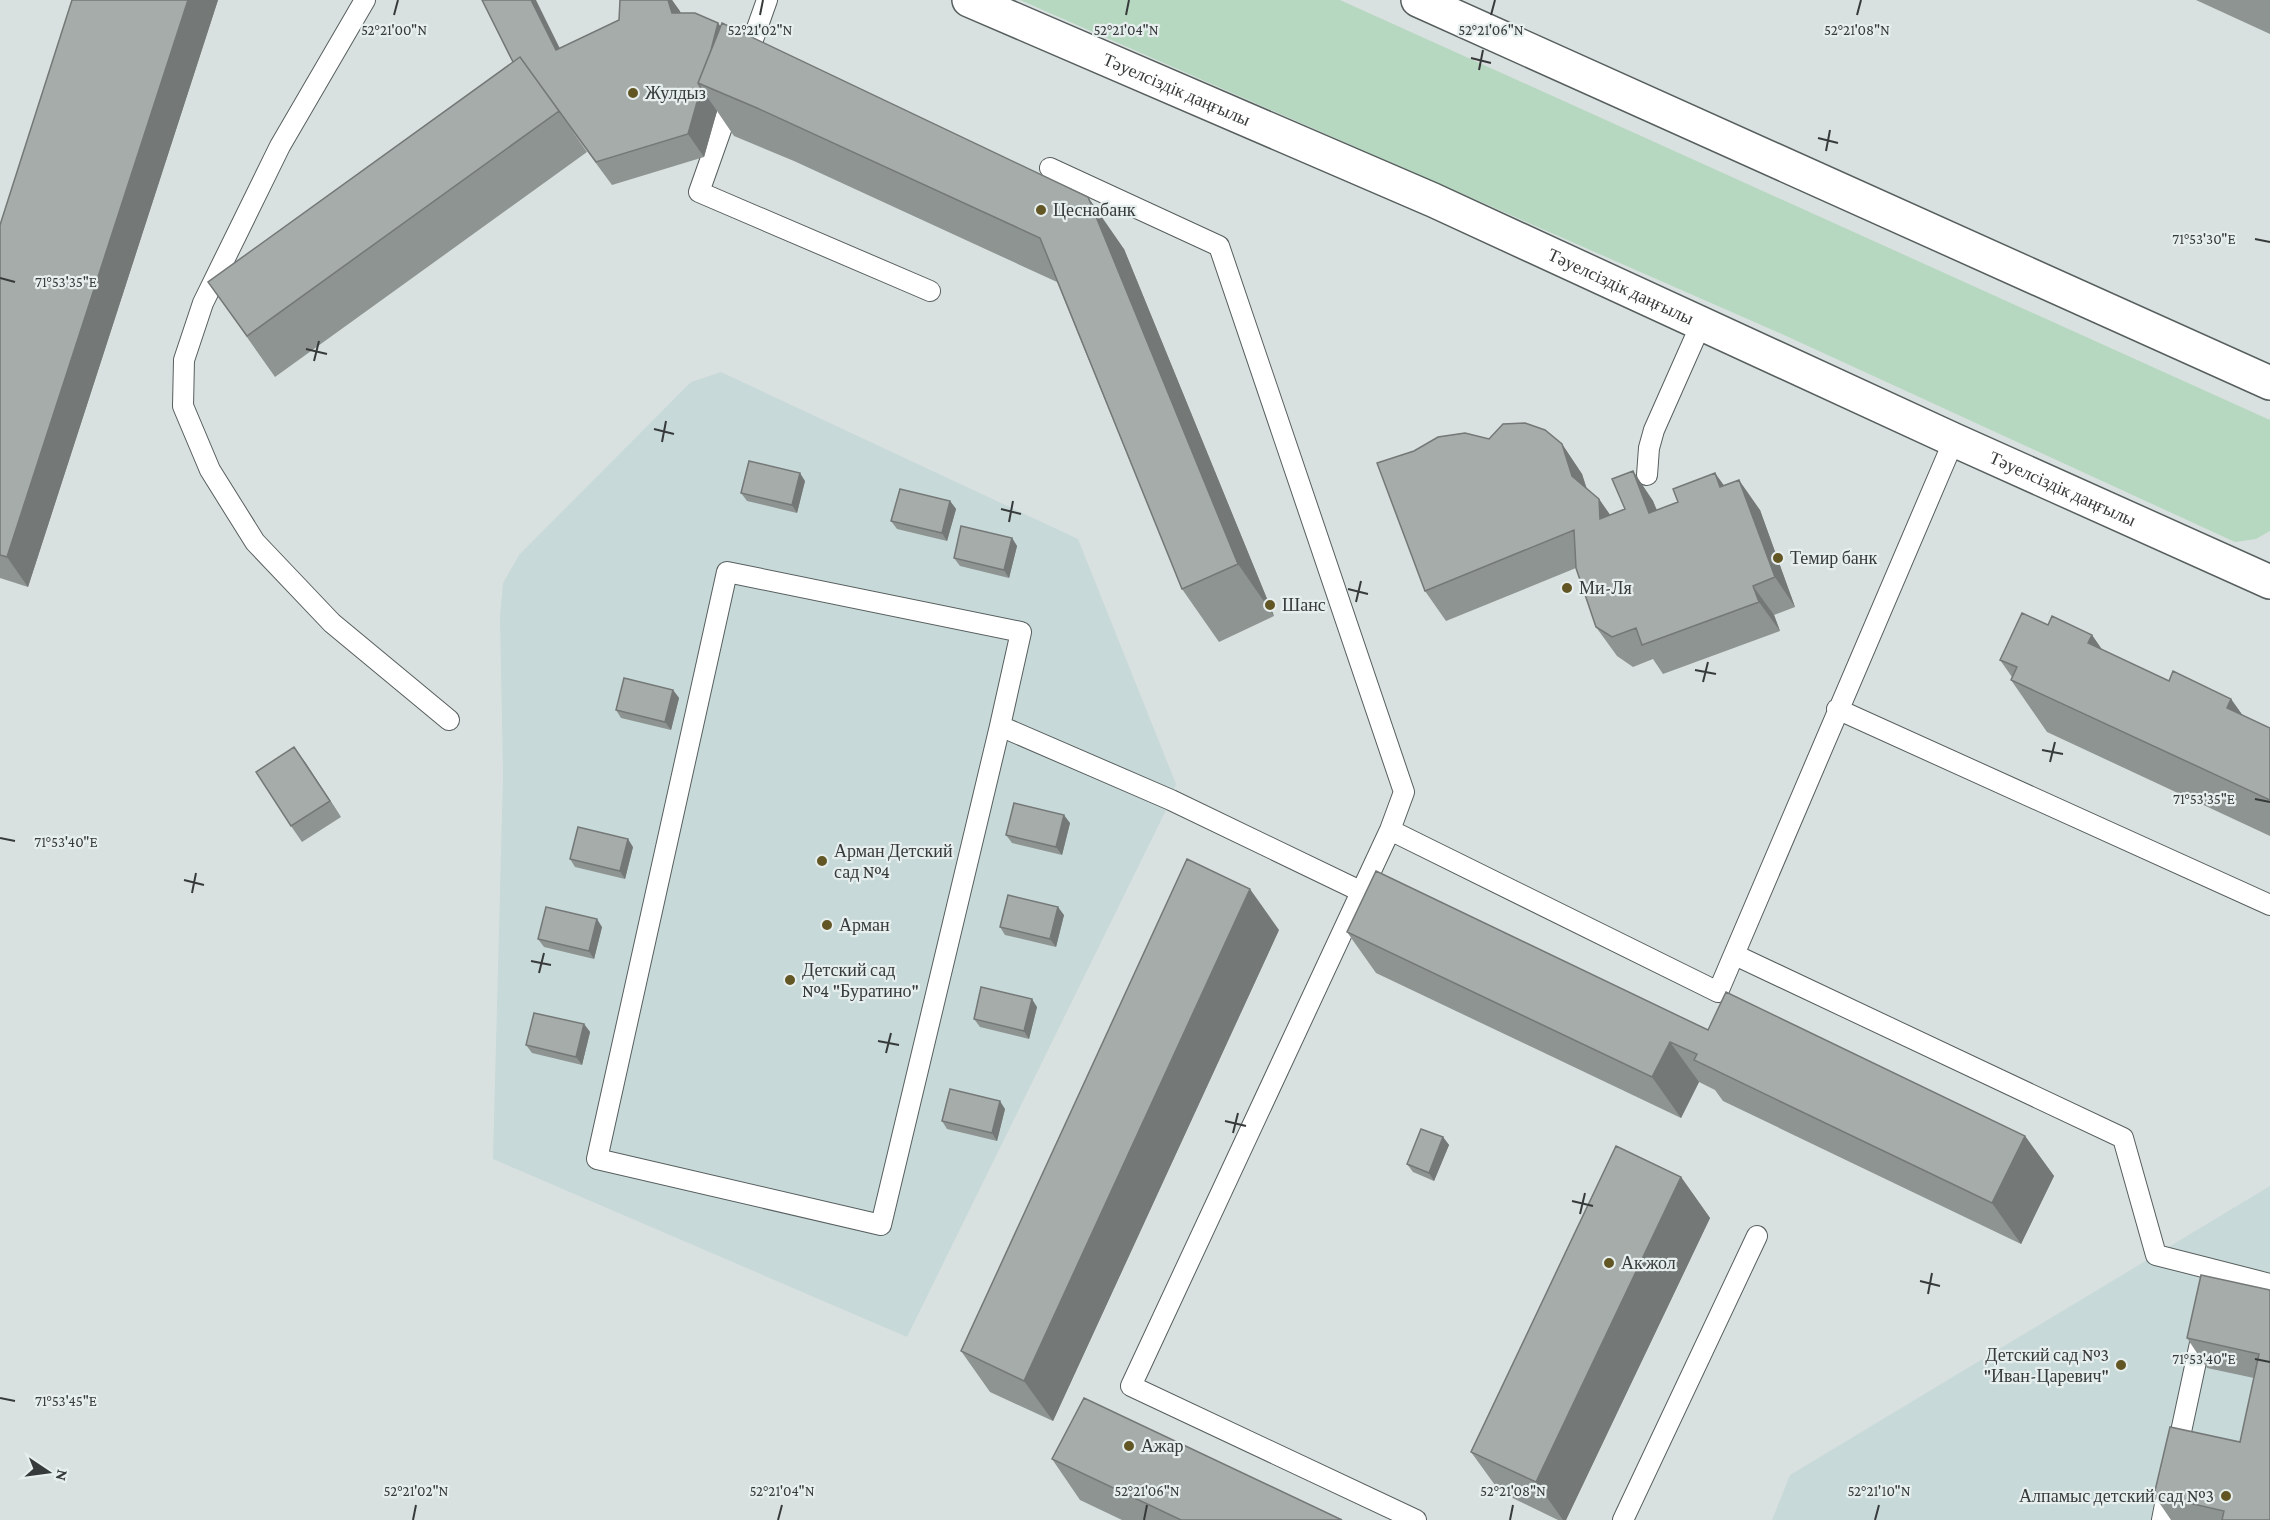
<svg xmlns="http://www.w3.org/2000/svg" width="2270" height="1520" viewBox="0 0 2270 1520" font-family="'Crimson Pro',serif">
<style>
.built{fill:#c7d9d8}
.green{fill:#b7d8c0}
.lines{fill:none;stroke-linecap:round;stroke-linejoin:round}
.lane-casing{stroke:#575e5e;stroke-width:22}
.secondary-casing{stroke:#575e5e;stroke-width:36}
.lane{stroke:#fff;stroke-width:20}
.secondary{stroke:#fff;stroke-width:33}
.wall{fill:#8e9492}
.shaded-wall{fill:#747877}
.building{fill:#a5acaa;stroke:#747877;stroke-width:1.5}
.ticks{fill:none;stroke:#373a3a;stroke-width:2}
.poi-dot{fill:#625724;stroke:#e6eeee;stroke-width:2}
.labels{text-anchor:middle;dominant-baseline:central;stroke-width:4.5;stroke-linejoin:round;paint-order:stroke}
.street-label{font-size:18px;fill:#373a3a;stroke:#e6eeee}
.poi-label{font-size:18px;fill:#373a3a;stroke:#e6eeee;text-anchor:start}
.ticks-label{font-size:15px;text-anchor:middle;fill:#373a3a;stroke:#e6eeee;stroke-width:4.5;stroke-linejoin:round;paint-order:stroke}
</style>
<rect width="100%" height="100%" fill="#d9e1e0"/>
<path class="built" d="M 721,372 L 1078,539 L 1176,784 L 1171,800 L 907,1337 L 493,1159 L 503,775 L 500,616 L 503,583 L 519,555 L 691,382 Z
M 2270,1186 L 2270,1520 L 1772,1520 L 1790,1475 Z"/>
<path class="green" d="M 1020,0 L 1340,0 L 2270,420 L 2270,531 L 2256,539 L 2235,542 L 1784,335 Z"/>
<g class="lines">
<defs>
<path id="lane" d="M 365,0 L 280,146 L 203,303 L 184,360 L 183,406 L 210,470 L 255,542 L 332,623 L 449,720
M 745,62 L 767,0
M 733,96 L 699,192 L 930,291
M 1050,168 L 1219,246 L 1404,792 L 1390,830
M 1647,475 L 1649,448 L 1654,430 L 1701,324
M 1837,709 L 2270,905
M 1000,726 L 881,1225 L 597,1159 L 727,572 L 1021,632 L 1000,726 L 1171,800 L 1360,891
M 1735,955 L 2123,1138 L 2156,1255 L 2270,1284
M 2176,1455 L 2203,1329
M 1416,1520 L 1131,1386 L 1390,830 L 1718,992 L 1954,440
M 1623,1520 L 1757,1236
M 2162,1520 L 2169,1484"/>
<g id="secondary">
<path id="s1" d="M 969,0 L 1433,200 L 1954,440 L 2270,582"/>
<path d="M 1418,0 L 2270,383"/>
</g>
</defs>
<use href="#lane" class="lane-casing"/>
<use href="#secondary" class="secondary-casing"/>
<use href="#lane" class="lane"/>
<use href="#secondary" class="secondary"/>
</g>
<path class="wall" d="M 72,0 L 218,0 L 28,587 L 0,578 L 0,225 Z
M 620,0 L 672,0 L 680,13 L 718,23 L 720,26 L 1124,249 L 1274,616 L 1219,642 L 1182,589 L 1057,282 L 794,161 L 734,136 L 717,111 L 704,157 L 612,185 L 570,128 L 587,152 L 275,377 L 208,282 L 560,48 L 619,20 Z
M 2196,0 L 2270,0 L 2270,34 Z
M 1489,439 L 1562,444 L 1582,474 L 1587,489 L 1599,499 L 1610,515 L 1625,509 L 1633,471 L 1653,501 L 1657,510 L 1724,486 L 1760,510 L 1795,607 L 1774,615 L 1780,631 L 1663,674 L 1653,659 L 1633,667 L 1617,656 L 1596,627 L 1576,568 L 1446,621 L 1425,591 Z
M 805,481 L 797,513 L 747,501 L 741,493 Z
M 950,501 L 956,509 L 947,541 L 897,529 L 891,521 Z
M 1012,538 L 1017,546 L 1009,578 L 960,566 L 954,558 Z
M 2048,625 L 2092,635 L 2102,650 L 2169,681 L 2231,699 L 2243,716 L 2270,728 L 2270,836 L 2047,732 L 2011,680 L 2012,677 L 2000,660 Z
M 673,690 L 679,698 L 671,730 L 621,718 L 616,710 Z
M 305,762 L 341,817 L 302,842 L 291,826 Z
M 1070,823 L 1062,855 L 1012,843 L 1006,835 Z
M 633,847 L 625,879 L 575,867 L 570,859 Z
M 1064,915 L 1056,947 L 1005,935 L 1000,927 Z
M 602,927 L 594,959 L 544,947 L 538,939 Z
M 1279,930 L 1053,1421 L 990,1392 L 961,1351 Z
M 1347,932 L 1708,1030 L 2025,1136 L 2054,1176 L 2021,1244 L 1723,1101 L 1715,1090 L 1699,1082 L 1681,1118 L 1376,973 Z
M 1037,1007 L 1029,1039 L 980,1027 L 974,1019 Z
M 584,1024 L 590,1032 L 582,1065 L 532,1053 L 526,1045 Z
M 1005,1109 L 997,1141 L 947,1129 L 942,1121 Z
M 1443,1137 L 1449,1145 L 1434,1181 L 1413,1172 L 1407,1164 Z
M 1681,1177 L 1710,1218 L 1566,1520 L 1558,1520 L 1500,1492 L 1471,1452 Z
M 2270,1290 L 2270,1520 L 2171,1520 L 2154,1495 L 2240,1442 L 2254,1378 L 2207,1368 L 2187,1338 Z
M 1052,1459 L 1342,1520 L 1122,1520 L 1080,1500 Z"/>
<path class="shaded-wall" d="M 188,0 L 218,0 L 28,587 L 7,557 Z
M 531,0 L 536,0 L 572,73 L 556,50 Z
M 668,0 L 672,0 L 680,11 L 688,36 L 672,13 Z
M 718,23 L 734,46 L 701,85 Z
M 701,88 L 717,111 L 704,157 L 688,134 Z
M 1088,197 L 1124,249 L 1274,616 L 1238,564 Z
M 1562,444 L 1582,474 L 1592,506 L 1572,476 Z
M 1633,471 L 1653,501 L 1669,543 L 1649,513 Z
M 800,473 L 805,481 L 797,513 L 792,505 Z
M 1715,473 L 1736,502 L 1720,487 Z
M 1739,480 L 1760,510 L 1795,607 L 1775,577 Z
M 1599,499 L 1620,529 L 1600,519 Z
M 950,501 L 956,509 L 947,541 L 942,533 Z
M 1012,538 L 1017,546 L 1009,578 L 1004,570 Z
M 1753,586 L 1774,615 L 1780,631 L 1759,602 Z
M 2092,635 L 2128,687 L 2088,643 Z
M 673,690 L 679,698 L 671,730 L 665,722 Z
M 2231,699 L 2268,751 L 2227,708 Z
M 294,747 L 305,762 L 341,817 L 330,801 Z
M 1064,815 L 1070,823 L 1062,855 L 1056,847 Z
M 628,839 L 633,847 L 625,879 L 620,871 Z
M 1250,889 L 1279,930 L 1053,1421 L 1024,1381 Z
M 1058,907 L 1064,915 L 1056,947 L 1050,939 Z
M 597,919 L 602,927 L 594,959 L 589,951 Z
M 1032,999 L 1037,1007 L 1029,1039 L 1024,1031 Z
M 584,1024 L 590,1032 L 582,1065 L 576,1057 Z
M 1670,1042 L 1699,1082 L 1681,1118 L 1652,1077 Z
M 1000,1101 L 1005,1109 L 997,1141 L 992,1133 Z
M 2025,1136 L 2054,1176 L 2021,1244 L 1992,1203 Z
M 1443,1137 L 1449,1145 L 1434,1181 L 1429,1173 Z
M 1681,1177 L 1710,1218 L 1566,1520 L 1563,1520 L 1536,1482 Z"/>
<path class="building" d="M 72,0 L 188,0 L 7,557 L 0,555 L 0,225 Z
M 482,0 L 531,0 L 556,50 L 619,20 L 620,0 L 668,0 L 672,13 L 695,13 L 718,23 L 711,50 L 698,83 L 701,88 L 688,134 L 596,162 L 520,57 L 513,62 Z
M 722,23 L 1088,197 L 1238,564 L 1182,589 L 1040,238 L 757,108 L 698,83 Z
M 520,57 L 559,111 L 247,336 L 208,282 Z
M 1525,423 L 1545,430 L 1562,444 L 1572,476 L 1599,499 L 1600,519 L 1625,509 L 1612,479 L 1633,471 L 1649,513 L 1678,502 L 1673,489 L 1715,473 L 1720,487 L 1739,480 L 1775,577 L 1753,586 L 1759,602 L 1642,645 L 1636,628 L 1612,637 L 1596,627 L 1576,568 L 1574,530 L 1425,591 L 1377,463 L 1414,451 L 1438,437 L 1465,433 L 1489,439 L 1503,424 Z
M 749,461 L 800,473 L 792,505 L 741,493 Z
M 900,489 L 950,501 L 942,533 L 891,521 Z
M 961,526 L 1012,538 L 1004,570 L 954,558 Z
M 2022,613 L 2048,625 L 2052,616 L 2092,635 L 2088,643 L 2169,681 L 2173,671 L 2231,699 L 2227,708 L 2270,728 L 2270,800 L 2011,680 L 2017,667 L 2000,660 Z
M 624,678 L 673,690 L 665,722 L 616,710 Z
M 294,747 L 330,801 L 291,826 L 256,772 Z
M 1014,803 L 1064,815 L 1056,847 L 1006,835 Z
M 578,827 L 628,839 L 620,871 L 570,859 Z
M 1187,859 L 1250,889 L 1024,1381 L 961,1351 Z
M 1376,871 L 1708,1030 L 1726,992 L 2025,1136 L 1992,1203 L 1694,1060 L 1697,1054 L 1670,1042 L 1652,1077 L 1347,932 Z
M 1008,895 L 1058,907 L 1050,939 L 1000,927 Z
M 546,907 L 597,919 L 589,951 L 538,939 Z
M 981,987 L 1032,999 L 1024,1031 L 974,1019 Z
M 534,1013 L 584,1024 L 576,1057 L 526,1045 Z
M 950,1089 L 1000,1101 L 992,1133 L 942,1121 Z
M 1421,1129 L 1443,1137 L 1429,1173 L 1407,1164 Z
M 1616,1146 L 1681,1177 L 1536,1482 L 1471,1452 Z
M 2201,1275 L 2270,1290 L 2270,1520 L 2222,1520 L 2224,1511 L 2154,1495 L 2170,1427 L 2240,1442 L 2259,1354 L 2187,1338 Z
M 1084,1398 L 1342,1520 L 1181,1520 L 1052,1459 Z"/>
<path class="ticks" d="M 394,15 L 398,0M 760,15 L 763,0M 1126,15 L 1129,0M 1491,15 L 1495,0M 1857,15 L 1861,0M 1471,58 L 1491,63M 1479,70 L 1483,50M 1818,138 L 1838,143M 1826,151 L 1830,130M 2255,239 L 2270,242M 0,278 L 15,282M 306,349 L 327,354M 314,361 L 319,341M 654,429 L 674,434M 662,442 L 666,421M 1001,509 L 1021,514M 1009,522 L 1013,501M 1348,589 L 1368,594M 1356,602 L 1361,581M 1695,670 L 1716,674M 1703,682 L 1708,662M 2042,750 L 2063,754M 2050,762 L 2055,742M 2255,799 L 2270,802M 0,838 L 15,841M 184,880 L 204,885M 192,893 L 196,873M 531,961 L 551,965M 539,973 L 544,953M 878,1041 L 899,1045M 886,1053 L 891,1033M 1225,1121 L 1246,1126M 1233,1133 L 1238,1113M 1572,1201 L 1593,1206M 1580,1214 L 1585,1193M 1920,1281 L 1940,1286M 1928,1294 L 1932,1273M 2255,1359 L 2270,1362M 0,1398 L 15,1401M 413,1520 L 416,1505M 778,1520 L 782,1505M 1144,1520 L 1147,1505M 1510,1520 L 1513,1505M 1875,1520 L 1879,1505"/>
<g class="poi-dot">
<circle cx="633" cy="93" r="6"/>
<circle cx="1041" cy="210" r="6"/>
<circle cx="1778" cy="558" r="6"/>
<circle cx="1567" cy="588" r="6"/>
<circle cx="1270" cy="605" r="6"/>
<circle cx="822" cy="861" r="6"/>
<circle cx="827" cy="925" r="6"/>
<circle cx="790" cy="980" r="6"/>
<circle cx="1609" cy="1263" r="6"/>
<circle cx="2121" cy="1365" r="6"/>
<circle cx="1129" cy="1446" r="6"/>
<circle cx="2226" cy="1496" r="6"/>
</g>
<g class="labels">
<g class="street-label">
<text stroke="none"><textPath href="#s1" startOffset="226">Тәуелсіздік даңғылы</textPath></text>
<text stroke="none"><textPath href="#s1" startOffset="712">Тәуелсіздік даңғылы</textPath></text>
<text stroke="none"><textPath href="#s1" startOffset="1198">Тәуелсіздік даңғылы</textPath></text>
</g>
<g class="poi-label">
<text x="645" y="93">Жулдыз</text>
<text x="1053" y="210">Цеснабанк</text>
<text x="1790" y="558">Темир банк</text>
<text x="1579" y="588">Ми-Ля</text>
<text x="1282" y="605">Шанс</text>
<text x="834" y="851">Арман Детский<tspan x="834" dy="21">сад №4</tspan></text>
<text x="839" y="925">Арман</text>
<text x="802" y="970">Детский сад<tspan x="802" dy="21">№4 "Буратино"</tspan></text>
<text x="1621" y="1263">Ак жол</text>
<text x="2109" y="1355" text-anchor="end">Детский сад №3<tspan x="2109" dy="21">"Иван-Царевич"</tspan></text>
<text x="1141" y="1446">Ажар</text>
<text x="2214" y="1496" text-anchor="end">Алпамыс детский сад №3</text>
</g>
</g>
<g class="ticks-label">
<text x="1491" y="35">52°21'06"N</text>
<text x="394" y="35">52°21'00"N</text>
<text x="760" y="35">52°21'02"N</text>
<text x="1126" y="35">52°21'04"N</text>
<text x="1857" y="35">52°21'08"N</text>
<text x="2204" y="244">71°53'30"E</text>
<text x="66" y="287">71°53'35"E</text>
<text x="2204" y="804">71°53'35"E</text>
<text x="66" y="847">71°53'40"E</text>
<text x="2204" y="1364">71°53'40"E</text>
<text x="66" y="1406">71°53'45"E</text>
<text x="416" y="1496">52°21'02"N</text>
<text x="782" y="1496">52°21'04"N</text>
<text x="1147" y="1496">52°21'06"N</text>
<text x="1513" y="1496">52°21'08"N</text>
<text x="1879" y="1496">52°21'10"N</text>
</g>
<g transform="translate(48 1472) rotate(103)" stroke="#e6eeee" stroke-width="4.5" paint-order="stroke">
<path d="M0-4.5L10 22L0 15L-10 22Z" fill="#373a3a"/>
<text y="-9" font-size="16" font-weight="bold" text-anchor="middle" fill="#373a3a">N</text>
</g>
</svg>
